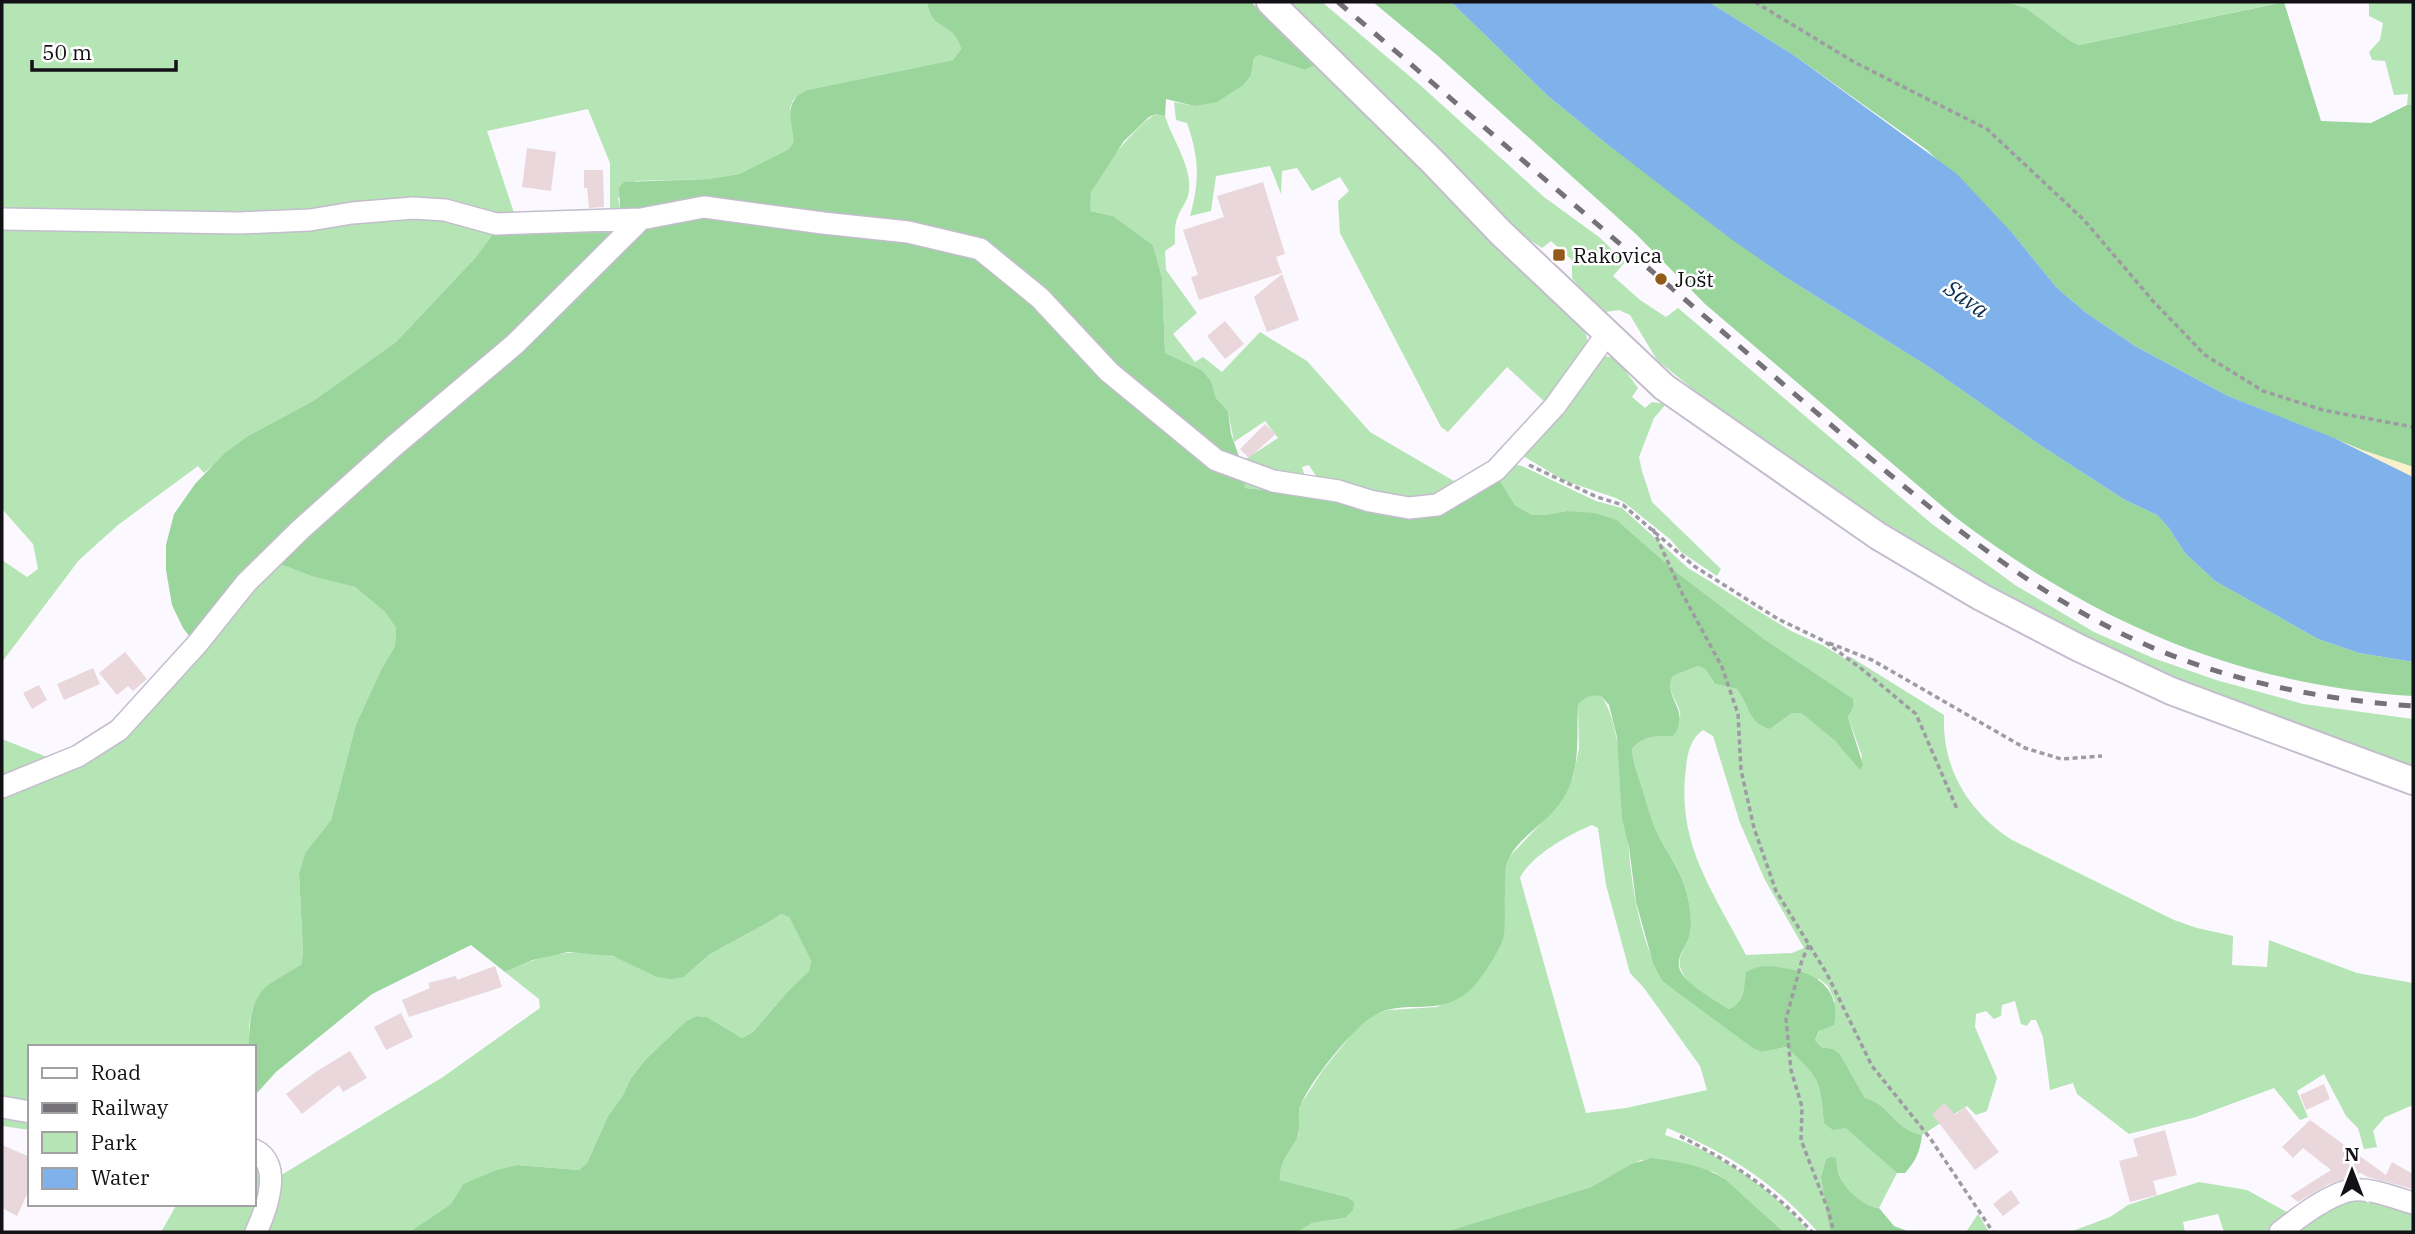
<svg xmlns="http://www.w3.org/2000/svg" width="2415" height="1234" viewBox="0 0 2415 1234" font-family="'IBM Plex Serif',serif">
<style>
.green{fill:#b5e4b5;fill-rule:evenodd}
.forest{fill:#9ad59b}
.sand{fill:#faf0ca}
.water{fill:#7fb1eb}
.building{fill:#ead7dc}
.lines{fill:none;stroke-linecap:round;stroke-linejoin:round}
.minor-casing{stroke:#c3bdcd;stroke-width:24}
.tertiary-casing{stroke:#c3bdcd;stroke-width:30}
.path{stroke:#9e9ba2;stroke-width:3.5;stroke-dasharray:5 3.5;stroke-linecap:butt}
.minor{stroke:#fff;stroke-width:21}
.tertiary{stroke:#fff;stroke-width:26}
.rail{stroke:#747278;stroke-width:5;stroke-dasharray:12 12;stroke-linecap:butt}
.poi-dot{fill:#955a1a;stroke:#fff;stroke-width:2.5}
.labels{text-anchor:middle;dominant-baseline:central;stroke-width:5;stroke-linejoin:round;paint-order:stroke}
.poi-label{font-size:21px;fill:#131116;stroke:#fff;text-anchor:start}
.water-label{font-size:23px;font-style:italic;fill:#092e52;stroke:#fff}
</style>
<rect width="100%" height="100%" fill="#fbf8ff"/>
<path class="green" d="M 2,2 L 927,2 C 931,33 953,20 961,49 L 953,60 L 807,90 L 793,100 L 790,108 L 795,142 L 789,149 L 739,174 L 708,179 L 635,181 L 618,198 L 620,209 L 610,209 L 610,163 L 588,109 L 487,131 L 515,216 L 2,215 Z
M 1288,2 L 1322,2 L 1420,85 L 1544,197 L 1599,237 L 1625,262 L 1613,276 L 1640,300 L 1666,317 L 1678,308 L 1932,524 L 2015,585 L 2094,632 L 2153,658 L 2216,680 L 2303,704 L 2413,719 L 2413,768 L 2171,679 L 2020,608 L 1860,511 L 1748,434 L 1657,360 L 1630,315 L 1619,310 L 1599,313 L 1572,278 L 1572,260 L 1551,241 L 1542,248 L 1511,227 Z
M 2006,2 L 2283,2 L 2079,45 L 2069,40 L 2026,8 Z
M 2369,2 L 2413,2 L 2413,104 L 2407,105 L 2408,94 L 2394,95 L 2385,61 L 2372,60 L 2369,52 L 2380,40 L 2383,23 L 2369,16 Z
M 1260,55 L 1305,70 L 1315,65 L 1583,326 L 1589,344 L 1548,405 L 1507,367 L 1448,432 L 1441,427 L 1340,233 L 1338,201 L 1349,191 L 1340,177 L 1312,191 L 1297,168 L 1282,171 L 1281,194 L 1270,166 L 1216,176 L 1211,211 L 1190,216 C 1200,180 1199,157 1187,123 L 1176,120 L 1174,102 L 1194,106 L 1251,75 L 1254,58 Z
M 1156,114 L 1165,116 C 1172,139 1192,166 1189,191 C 1188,201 1181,208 1178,216 C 1174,225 1175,235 1175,244 L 1165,251 L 1166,270 L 1197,313 L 1173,334 L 1195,362 L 1203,357 L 1222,372 L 1260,332 L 1307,361 L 1370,432 L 1459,484 C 1423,516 1361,491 1319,481 L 1309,465 L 1302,467 L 1305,477 L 1292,493 L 1245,488 L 1241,462 L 1278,438 L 1265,421 L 1234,442 L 1228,411 L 1216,398 L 1211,381 L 1202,370 L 1165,353 L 1162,278 L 1153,245 L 1113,216 L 1090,211 C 1090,206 1090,199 1091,194 C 1094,176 1139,122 1156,114 Z
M 415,214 L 496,230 L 475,258 L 396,342 L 313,401 L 248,436 L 204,473 L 198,466 L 118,525 L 79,560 L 2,662 L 2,560 L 27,577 L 38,569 L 33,544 L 2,509 L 2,224 Z
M 1604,356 L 1616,358 L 1638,388 L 1632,397 L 1645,408 L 1652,402 L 1666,404 L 1654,418 L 1639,457 L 1642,471 L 1652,502 L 1721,569 L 1717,576 L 1681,552 L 1671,540 L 1625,503 L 1616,498 L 1565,481 L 1520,454 Z
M 1512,464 L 1522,466 L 1596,501 L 1622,508 L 1688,568 L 1791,631 L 1824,646 L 1847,660 L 1849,656 L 1944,715 C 1942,769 1968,811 2012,840 L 2174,920 L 2197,928 L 2233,936 L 2232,965 L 2267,967 L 2269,940 L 2357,973 L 2413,983 L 2413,1105 L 2385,1117 L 2373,1131 L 2377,1147 L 2364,1149 L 2358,1128 L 2346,1116 L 2324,1074 L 2297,1091 L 2308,1117 L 2300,1120 L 2274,1088 L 2196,1117 L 2129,1134 L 2077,1094 L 2073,1083 L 2050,1090 L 2043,1037 L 2036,1020 L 2031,1020 L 2027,1026 L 2021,1024 L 2015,1001 L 2002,1005 L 2001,1016 L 1994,1019 L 1986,1011 L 1976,1014 L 1975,1027 L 1997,1078 L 1987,1111 L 1976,1115 L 1967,1106 L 1922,1135 C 1891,1128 1892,1105 1865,1098 L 1840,1054 L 1833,1049 L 1821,1047 L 1815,1040 L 1835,1001 L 1828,986 L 1819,979 L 1744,989 C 1741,1001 1740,1006 1727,1009 C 1714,999 1689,987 1682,972 C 1675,958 1685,949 1689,937 C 1693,923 1690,907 1687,894 C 1682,873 1674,863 1664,846 C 1652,826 1648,806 1641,785 C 1637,772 1633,763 1632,749 C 1644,735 1656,736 1673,736 C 1675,731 1680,725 1680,720 C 1683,703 1663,693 1673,676 L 1698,666 L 1705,669 L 1715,684 L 1737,689 L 1770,729 L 1792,713 L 1801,713 L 1835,741 L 1860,769 L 1862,756 L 1848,717 L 1854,706 L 1853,700 L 1764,639 L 1675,571 L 1617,520 L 1567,511 L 1545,515 L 1532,515 L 1515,505 L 1497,476 ZM 1703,730 L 1713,736 L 1740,823 L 1765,880 L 1804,948 L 1792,953 L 1746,955 C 1713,891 1676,844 1686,768 C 1687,754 1691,738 1703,730 Z
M 277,563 L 314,577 L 355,587 L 385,612 L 396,628 L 395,646 L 381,670 L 356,724 L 331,820 L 305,853 L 299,873 L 303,952 L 301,965 L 253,1008 L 249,1025 L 249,1047 L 30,1047 L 30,1107 L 2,1103 L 2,794 L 77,762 Z
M 1592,695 L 1601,696 C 1624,724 1626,831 1631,871 C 1635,908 1645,947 1662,981 L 1762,1052 L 1786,1047 C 1819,1078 1820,1078 1824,1123 L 1846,1127 L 1897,1173 L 1879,1208 C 1865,1208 1844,1188 1839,1175 C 1837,1170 1837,1164 1836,1158 L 1826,1159 L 1821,1177 L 1830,1232 L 1818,1232 C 1772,1181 1730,1154 1667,1128 L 1665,1135 C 1717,1151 1774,1190 1809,1232 L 1784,1232 L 1725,1179 L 1714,1172 L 1641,1160 L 1591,1187 L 1445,1232 L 1297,1232 L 1298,1230 L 1312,1223 L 1345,1218 L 1347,1197 L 1280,1180 L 1278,1170 L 1299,1134 L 1297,1119 L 1301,1104 L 1323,1070 L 1355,1030 L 1375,1014 L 1389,1010 L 1437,1007 L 1469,991 L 1498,951 L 1503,941 L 1505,872 L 1509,857 L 1552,812 L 1573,778 L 1579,748 L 1578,705 L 1584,698 ZM 1592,825 L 1598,828 L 1606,885 L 1630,973 L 1644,988 L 1700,1066 L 1707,1090 L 1626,1108 L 1586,1113 L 1520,878 C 1530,856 1570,834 1592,825 Z
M 2,739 L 47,757 L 49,762 L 2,781 Z
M 781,914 L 789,917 L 811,961 L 809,971 L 788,991 L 753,1032 L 742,1038 L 707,1017 L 697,1016 L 686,1021 L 645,1060 L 631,1078 L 623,1095 L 608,1116 L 587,1163 L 579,1170 L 517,1165 L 463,1184 L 451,1204 L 409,1232 L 264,1232 L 278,1177 L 443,1077 L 540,1008 L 539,999 L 505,972 C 525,964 545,954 567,953 C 606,949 647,966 684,977 L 710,954 L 769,922 Z
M 2,1112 L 30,1117 L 30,1130 L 2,1126 Z
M 254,1157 L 258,1159 L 265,1187 L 248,1232 L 161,1232 L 177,1204 L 254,1204 Z
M 2199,1182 L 2247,1190 L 2294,1216 L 2276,1232 L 2224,1232 L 2218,1214 L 2183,1222 L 2185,1232 L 2070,1232 L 2110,1217 L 2128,1205 Z
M 2352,1195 L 2413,1209 L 2413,1232 L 2286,1232 Z
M 1978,1214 L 1989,1232 L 1966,1232 Z"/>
<path class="forest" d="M 927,2 L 1251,2 L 1315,65 L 1305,70 L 1260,55 L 1254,58 L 1251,75 L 1243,85 L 1217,102 L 1194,106 L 1166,99 L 1165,116 L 1156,114 L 1149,117 L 1124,141 L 1091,192 L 1090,211 L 1113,216 L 1153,245 L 1162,278 L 1165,353 L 1202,370 L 1211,381 L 1216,398 L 1228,411 L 1231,434 L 1243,468 L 1245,488 L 1330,497 L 1412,517 L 1497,476 L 1515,505 L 1532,515 L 1545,515 L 1567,511 L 1594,513 L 1617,520 L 1675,571 L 1764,639 L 1853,699 L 1854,706 L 1848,717 L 1863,765 L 1860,770 L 1835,741 L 1801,713 L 1792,713 L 1770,729 C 1747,722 1751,707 1737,689 L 1715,684 L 1705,669 L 1698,666 L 1673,676 C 1661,697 1693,711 1673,736 C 1656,736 1644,735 1632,749 C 1633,763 1637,772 1641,785 C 1648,806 1652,826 1664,846 C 1674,863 1682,874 1687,894 C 1690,907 1693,923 1689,937 C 1686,947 1677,955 1679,967 C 1682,982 1715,1000 1728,1009 C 1745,1004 1744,988 1746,972 C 1760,964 1773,966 1789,969 C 1820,974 1841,992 1834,1025 L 1819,1031 L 1815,1040 L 1821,1047 L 1833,1049 L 1840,1054 L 1865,1098 C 1892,1105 1891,1128 1922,1135 C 1920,1151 1916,1161 1905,1173 L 1897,1173 L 1846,1128 L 1833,1130 L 1824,1123 C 1820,1078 1819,1078 1786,1047 L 1762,1052 L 1753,1048 L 1662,981 L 1653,963 L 1636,902 L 1629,847 L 1622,818 L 1617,737 L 1609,705 L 1601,696 C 1590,695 1585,696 1578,705 C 1576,748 1583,780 1551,814 C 1538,827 1519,840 1510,856 C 1504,867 1505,881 1505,892 C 1504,907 1506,925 1503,940 C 1500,951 1477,985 1468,992 C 1438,1017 1407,999 1377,1014 C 1355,1024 1308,1084 1300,1107 C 1297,1117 1301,1129 1297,1138 C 1290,1152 1278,1163 1280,1180 L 1347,1197 L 1354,1202 L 1353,1210 L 1345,1218 L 1312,1223 L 1297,1232 L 409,1232 L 451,1204 L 463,1184 L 497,1170 L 517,1165 L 579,1170 L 587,1163 L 608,1116 L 623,1095 L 631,1078 L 645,1060 L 686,1021 L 697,1016 L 707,1017 L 742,1038 L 753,1032 L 788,991 L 809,971 L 811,961 L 789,917 L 781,914 L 769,922 L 710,954 L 684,977 L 671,979 L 657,977 L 613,956 L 568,952 L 533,960 L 505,972 L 471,945 L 372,994 L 276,1072 L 257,1093 L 254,1085 L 254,1047 L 249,1047 C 249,1025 250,1000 268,985 C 278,978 290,972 301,965 L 303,952 L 299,873 L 305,853 L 331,820 L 356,724 L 381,670 L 395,646 L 396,628 L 385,612 L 355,587 L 314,577 L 277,563 L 193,641 L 183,628 L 172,605 L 166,570 L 166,545 L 174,514 L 195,484 L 225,453 L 248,436 L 313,401 L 396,342 L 475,258 L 496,230 L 636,213 L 620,209 L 619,188 L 624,182 L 708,179 L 739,174 L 789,149 L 794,142 C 792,120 782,102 807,90 L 953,60 L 961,49 C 953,20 931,33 927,2 Z
M 1373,2 L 1451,2 L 1548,96 L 1603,141 L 1790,280 L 1929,367 L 2040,445 L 2125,500 L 2157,515 L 2168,527 L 2185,553 L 2215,581 L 2318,639 L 2359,653 L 2413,662 L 2413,696 C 2238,685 2094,622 1955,517 L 1705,304 L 1637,235 L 1438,56 Z
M 1709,2 L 2006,2 L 2026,8 L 2069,40 L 2079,45 L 2284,2 L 2321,121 L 2371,123 L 2407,105 L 2413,104 L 2413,467 L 2362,450 L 2228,396 L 2135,346 L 2085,312 L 2056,287 L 2014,235 L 1927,150 L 1795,56 Z
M 1831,1157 L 1836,1158 C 1837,1163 1837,1170 1839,1175 C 1844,1188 1865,1208 1879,1208 L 1894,1226 L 1910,1232 L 1830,1232 L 1821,1177 L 1826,1159 Z
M 1652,1158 C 1678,1162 1703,1165 1725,1179 L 1784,1232 L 1445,1232 L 1591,1187 L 1632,1164 Z"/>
<path class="sand" d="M 2334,438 L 2362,450 L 2413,467 L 2413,477 Z"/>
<path class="water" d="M 1451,2 L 1709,2 L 1795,56 L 1957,174 L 2014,235 L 2056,287 L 2085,312 L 2135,346 L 2228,396 L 2334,438 L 2413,477 L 2413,662 L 2359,653 L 2318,639 L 2215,581 L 2185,553 L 2168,527 L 2157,515 L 2125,500 L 2040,445 L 1929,367 L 1790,280 L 1731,239 L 1603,141 L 1548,96 Z"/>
<path class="building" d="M 527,148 L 556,152 L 551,191 L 522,187 Z
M 584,170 L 603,170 L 604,207 L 589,208 L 587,188 L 584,188 Z
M 1263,182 L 1285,254 L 1276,257 L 1282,273 L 1199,300 L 1191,277 L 1198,275 L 1183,230 L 1224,217 L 1217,196 Z
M 1282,274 L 1299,320 L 1267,332 L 1254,297 Z
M 1225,321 L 1244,344 L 1225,359 L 1207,336 Z
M 1265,424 L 1276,434 L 1249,458 L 1240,449 Z
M 125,652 L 147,679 L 133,691 L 128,686 L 117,695 L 99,673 Z
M 93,668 L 100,684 L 64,700 L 57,684 Z
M 39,685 L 47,700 L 32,709 L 23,693 Z
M 495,966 L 502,987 L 409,1017 L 402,1000 L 430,988 L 428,983 L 456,976 L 457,980 Z
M 401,1013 L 413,1037 L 386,1050 L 374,1027 Z
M 350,1051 L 367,1078 L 343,1092 L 339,1085 L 302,1114 L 286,1094 L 317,1071 Z
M 2324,1084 L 2330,1099 L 2306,1110 L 2300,1095 Z
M 1945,1103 L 1955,1115 L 1965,1107 L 1999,1152 L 1975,1170 L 1932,1114 Z
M 2310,1120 L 2386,1175 L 2392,1162 L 2413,1174 L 2413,1189 L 2368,1177 L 2360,1173 L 2356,1177 L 2329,1184 L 2298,1202 L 2290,1196 L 2331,1170 L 2303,1148 L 2293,1158 L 2282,1147 Z
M 2165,1130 L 2177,1175 L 2153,1181 L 2157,1195 L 2130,1202 L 2119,1161 L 2138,1156 L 2133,1139 Z
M 2,1145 L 30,1157 L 30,1188 L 17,1216 L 2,1208 Z
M 2011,1190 L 2020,1203 L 2003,1216 L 1993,1204 Z"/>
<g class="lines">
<defs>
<path id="minor" d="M 2,219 L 239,223 L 310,220 L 352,213 L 413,208 L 445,210 L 496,224 L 641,219 L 704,207 L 823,223 L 908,232 L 980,249 L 1040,298 L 1109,372 L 1216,460 L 1273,481 L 1338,491 L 1370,501 L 1409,508 L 1437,505 L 1496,470 L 1555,406 L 1607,334
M 2,787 L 78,756 L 119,730 L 198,643 L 246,583 L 301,529 L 394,446 L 515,344 L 641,219
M 2,1107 L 30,1112
M 254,1150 C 284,1163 266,1211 256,1232
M 2280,1232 C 2298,1218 2330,1193 2353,1190 C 2372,1188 2395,1198 2413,1203"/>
<path id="tertiary" d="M 1270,2 L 1433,162 L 1501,233 L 1664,387 L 1878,536 L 1981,597 L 2079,648 L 2171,691 L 2413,781"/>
</defs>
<use href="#minor" class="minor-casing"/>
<use href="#tertiary" class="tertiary-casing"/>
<path class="path" d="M 1755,2 L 1854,62 L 1987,129 L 2084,220 L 2153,301 L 2205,355 L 2263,391 L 2323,410 L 2413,427
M 1529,465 L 1597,497 L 1623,505 L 1694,566 L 1778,619 L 1824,641 L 1863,670 L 1916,714 L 1957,809
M 1653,529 L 1682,593 L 1722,667 L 1738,714 L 1741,770 L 1754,828 L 1776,891 L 1827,974 L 1872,1066 L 1930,1138 L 1993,1232
M 1829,643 L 1872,660 L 2025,748 L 2061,759 L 2102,756
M 1809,945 L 1802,960 L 1786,1019 L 1791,1070 L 1802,1107 L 1801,1140 L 1828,1210 L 1834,1232
M 1680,1136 C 1734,1164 1771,1187 1812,1232"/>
<use href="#minor" class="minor"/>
<use href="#tertiary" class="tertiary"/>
<path class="rail" d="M 1338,2 C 1467,112 1594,222 1723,332 C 1778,380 1833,427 1888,473 C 1970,541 2053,605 2151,647 C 2233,682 2324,700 2413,706"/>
</g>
<g class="poi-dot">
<rect x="1552" y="248" width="14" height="14" rx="3.5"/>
<circle cx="1661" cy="279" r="7"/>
</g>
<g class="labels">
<g class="poi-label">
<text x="1573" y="255">Rakovica</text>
<text x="1675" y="279">Jošt</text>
</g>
<g class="water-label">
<text transform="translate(1967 298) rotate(35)">Sava</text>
</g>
</g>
<rect width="2415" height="1234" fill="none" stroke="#131116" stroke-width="7"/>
<rect x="28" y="1045" width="228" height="161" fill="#ffffff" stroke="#a1a0a2" stroke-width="2"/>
<rect x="42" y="1068" width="35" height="10" fill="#ffffff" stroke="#a1a0a2" stroke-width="2"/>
<text x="91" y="1080" font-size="21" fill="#131116">Road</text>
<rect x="42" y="1103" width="35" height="10" fill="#747278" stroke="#a1a0a2" stroke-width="2"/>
<text x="91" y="1115" font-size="21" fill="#131116">Railway</text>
<rect x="42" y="1132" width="35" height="21" fill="#b5e4b5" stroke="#a1a0a2" stroke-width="2"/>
<text x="91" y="1150" font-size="21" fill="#131116">Park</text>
<rect x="42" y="1168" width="35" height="21" fill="#7fb1eb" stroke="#a1a0a2" stroke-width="2"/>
<text x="91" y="1185" font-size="21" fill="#131116">Water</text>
<g transform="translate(2352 1171)" stroke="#ffffff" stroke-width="5" paint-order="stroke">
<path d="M0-5L12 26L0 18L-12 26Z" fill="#131116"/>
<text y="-10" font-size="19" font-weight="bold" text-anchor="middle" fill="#131116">N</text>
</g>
<path d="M32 60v10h144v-10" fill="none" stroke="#131116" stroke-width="3.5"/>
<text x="42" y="60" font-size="21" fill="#131116" stroke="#ffffff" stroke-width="5" paint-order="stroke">50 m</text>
</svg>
